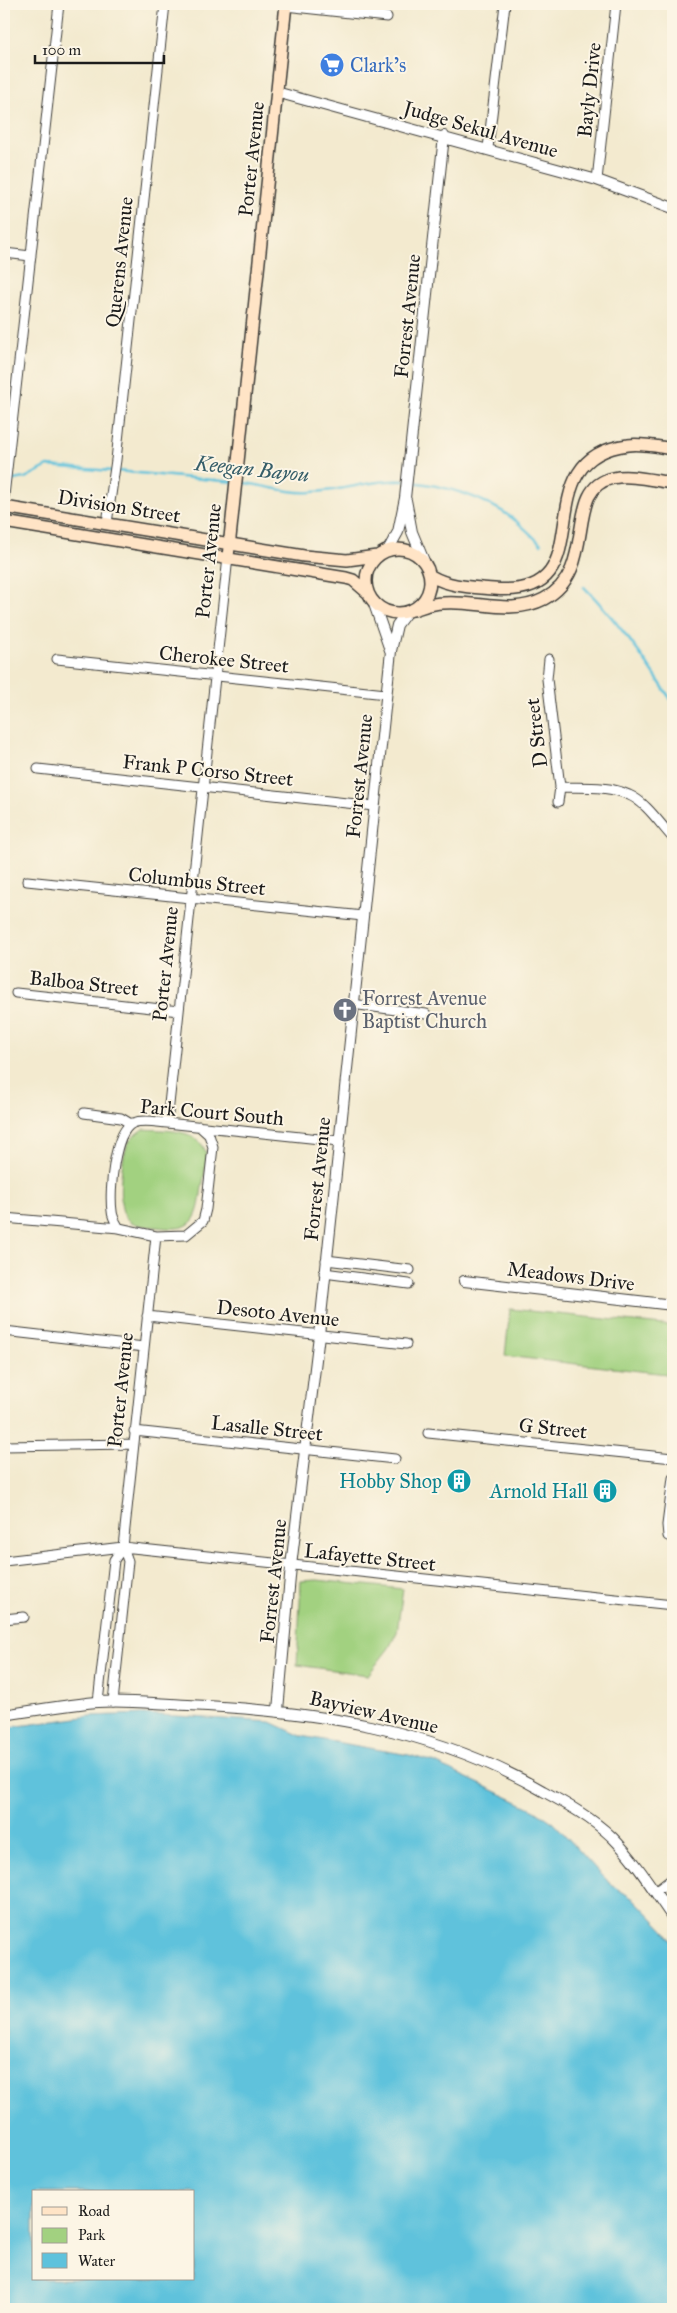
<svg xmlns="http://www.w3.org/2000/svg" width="677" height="2313" viewBox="0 0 677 2313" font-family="'IM FELL Great Primer',serif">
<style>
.green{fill:#a2d180;stroke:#5f764e}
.water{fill:#5ec2dc;stroke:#3d6f7c;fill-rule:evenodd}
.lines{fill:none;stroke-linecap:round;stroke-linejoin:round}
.stream{stroke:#5ec2dc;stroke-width:2.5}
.minor-casing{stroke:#3c3b37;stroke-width:11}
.tertiary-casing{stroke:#3c3b37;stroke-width:12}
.secondary-casing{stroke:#3c3b37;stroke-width:14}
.minor{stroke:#fff;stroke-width:9}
.tertiary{stroke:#fff;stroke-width:10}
.secondary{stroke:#ffe4c6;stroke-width:11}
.labels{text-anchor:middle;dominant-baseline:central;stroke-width:4;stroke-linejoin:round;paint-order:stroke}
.shop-label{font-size:20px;fill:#366cbe;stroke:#fcf5e5;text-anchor:start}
.street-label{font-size:20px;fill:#1c1c1c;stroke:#fcf5e5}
.worship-label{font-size:20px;fill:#5b616d;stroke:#fcf5e5;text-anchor:start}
.culture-label{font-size:20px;fill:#0d838f;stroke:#fcf5e5;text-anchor:end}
.water-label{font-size:21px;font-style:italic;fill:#365e69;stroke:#fcf5e5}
</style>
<rect width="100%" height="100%" fill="#fcf5e5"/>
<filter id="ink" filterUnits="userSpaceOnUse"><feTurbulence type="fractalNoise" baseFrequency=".02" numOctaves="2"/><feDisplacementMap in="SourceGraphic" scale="10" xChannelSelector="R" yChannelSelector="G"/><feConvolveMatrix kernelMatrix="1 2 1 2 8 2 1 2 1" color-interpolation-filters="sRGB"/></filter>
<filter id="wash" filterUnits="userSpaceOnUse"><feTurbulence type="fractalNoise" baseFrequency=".0096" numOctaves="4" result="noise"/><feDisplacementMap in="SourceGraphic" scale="20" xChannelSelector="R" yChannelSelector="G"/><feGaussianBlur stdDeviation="1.12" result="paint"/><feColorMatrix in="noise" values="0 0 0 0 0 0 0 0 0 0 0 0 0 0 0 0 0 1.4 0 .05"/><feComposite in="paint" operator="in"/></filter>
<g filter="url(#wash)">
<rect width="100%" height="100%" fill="#f3eacf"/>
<path class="green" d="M 143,1129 C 164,1131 198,1127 206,1153 C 208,1160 202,1185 201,1194 C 197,1226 188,1231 156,1227 C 146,1226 135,1226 127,1219 C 116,1209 121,1163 126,1149 C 129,1139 134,1135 143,1129 Z
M 510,1309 L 672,1326 L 667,1374 L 505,1356 Z
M 317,1580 L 403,1589 L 397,1632 L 389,1648 L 368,1675 L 297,1665 L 301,1581 Z"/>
<path class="water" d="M 144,1714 L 271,1722 L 301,1736 L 409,1755 L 433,1762 L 535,1810 L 554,1823 L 596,1869 L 613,1886 L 635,1900 L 666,1932 L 673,1944 L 673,2309 L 4,2309 L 4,1728 L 91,1716 ZM 34,2192 L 194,2192 L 194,2279 L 34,2279 Z"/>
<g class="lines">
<path class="stream" d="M 117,471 L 234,482
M 8,481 L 25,478 L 48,466 L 112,471
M 239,482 C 263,485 289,494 312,492 C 343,491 373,479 404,481
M 409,482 C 444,485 484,497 512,518 C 523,526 532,536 541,544
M 584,587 C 618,621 647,662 673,703"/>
</g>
</g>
<g filter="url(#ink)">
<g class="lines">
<defs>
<path id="minor" d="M 285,6 L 387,17
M 488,148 L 505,4
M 597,180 L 616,4
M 4,253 L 31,256
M 4,496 L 59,4
M 107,523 L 116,460 L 165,4
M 57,659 L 386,694
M 549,659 L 547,679 L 560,787 L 558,802
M 38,769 L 374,806
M 560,787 C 582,788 608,785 629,795 C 646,802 660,824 673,838
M 27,881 L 363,916
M 16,993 L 179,1011
M 352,1004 L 426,1014
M 84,1113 L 121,1118 L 131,1124
M 167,1123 L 228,557
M 4,1218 L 119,1228 L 156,1236 L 186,1235 L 203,1221 L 206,1209 L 213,1147 L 209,1135 L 199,1126
M 119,1228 C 116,1223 112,1217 112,1211 C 109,1192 114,1131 133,1123 C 143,1119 156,1122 167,1123 L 339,1141
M 326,1260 L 410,1270
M 324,1273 L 409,1284
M 147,1316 L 406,1344
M 4,1331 L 144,1347
M 134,1431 L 395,1459
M 428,1433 L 673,1458
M 4,1446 L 132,1444
M 673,1478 L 667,1525 L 668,1536 L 673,1538
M 4,1561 L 123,1547 L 673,1605
M 4,1619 L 24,1617
M 98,1702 L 114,1560 L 123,1547
M 113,1702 L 128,1561 L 123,1547 L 156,1236
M 655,1892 L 673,1878"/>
<path id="tertiary" d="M 276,92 L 597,180 L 673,208
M 406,500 L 412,532 L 424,561
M 388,550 L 398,532 L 405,498 L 444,136
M 373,601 L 390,650
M 464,1281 L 673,1305
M 278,1710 L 291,1566 L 319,1335 L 391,651 L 397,625 L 406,613
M 4,1715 C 35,1710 66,1705 97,1702 C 127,1700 158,1704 188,1705 C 314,1711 432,1727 543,1791 C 567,1804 592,1818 612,1837 C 636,1861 654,1891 673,1918"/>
<path id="secondary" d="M 4,507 L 304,556 L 347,560 L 377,556
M 4,522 L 346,578 L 353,580 L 368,593
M366 581a32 32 0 1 1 64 0a32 32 0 1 1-64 0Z
M 228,557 L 286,4
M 431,576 C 450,587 472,587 494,589 C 611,600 519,458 628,445 C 642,443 659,447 673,449
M 413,610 C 423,607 432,603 443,603 C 477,600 511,616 544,599 C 600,570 562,488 613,478 C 631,474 655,481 673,483"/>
</defs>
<use href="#minor" class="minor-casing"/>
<use href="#tertiary" class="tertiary-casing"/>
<use href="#secondary" class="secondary-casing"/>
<use href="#minor" class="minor"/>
<use href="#tertiary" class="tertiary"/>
<use href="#secondary" class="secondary"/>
</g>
</g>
<defs>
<symbol id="supermarket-disc" viewBox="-11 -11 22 22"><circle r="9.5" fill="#3f7fe0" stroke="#fcf5e5"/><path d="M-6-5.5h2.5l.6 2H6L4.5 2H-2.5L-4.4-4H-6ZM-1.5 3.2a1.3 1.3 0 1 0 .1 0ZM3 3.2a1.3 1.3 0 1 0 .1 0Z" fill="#fff"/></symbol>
<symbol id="church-disc" viewBox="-11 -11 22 22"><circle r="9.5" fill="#6b7280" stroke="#fcf5e5"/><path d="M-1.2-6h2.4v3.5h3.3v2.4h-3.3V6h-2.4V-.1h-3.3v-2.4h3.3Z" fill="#fff"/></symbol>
<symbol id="building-disc" viewBox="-11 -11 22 22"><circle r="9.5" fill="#0f9aa8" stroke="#fcf5e5"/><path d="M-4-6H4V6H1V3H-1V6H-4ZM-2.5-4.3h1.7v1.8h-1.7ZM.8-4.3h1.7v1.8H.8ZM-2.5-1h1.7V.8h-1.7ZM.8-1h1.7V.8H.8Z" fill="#fff"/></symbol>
</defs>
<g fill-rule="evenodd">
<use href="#supermarket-disc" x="318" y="51" width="28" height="28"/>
<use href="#church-disc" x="331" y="996" width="28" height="28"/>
<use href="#building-disc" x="445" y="1467" width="28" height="28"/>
<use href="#building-disc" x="591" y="1477" width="28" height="28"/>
</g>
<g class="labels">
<g class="shop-label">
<text x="350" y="65">Clark's</text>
</g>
<g class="street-label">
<text transform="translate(589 90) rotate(-84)">Bayly Drive</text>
<text transform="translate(481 129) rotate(16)">Judge Sekul Avenue</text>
<text transform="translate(251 159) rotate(-84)">Porter Avenue</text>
<text transform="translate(119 262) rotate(-84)">Querens Avenue</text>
<text transform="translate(407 316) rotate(-84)">Forrest Avenue</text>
<text transform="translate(119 506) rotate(9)">Division Street</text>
<text transform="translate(208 561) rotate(-84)">Porter Avenue</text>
<text transform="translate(224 659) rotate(6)">Cherokee Street</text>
<text transform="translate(536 733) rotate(-97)">D Street</text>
<text transform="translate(208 770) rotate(6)">Frank P Corso Street</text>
<text transform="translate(359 776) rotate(-84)">Forrest Avenue</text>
<text transform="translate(197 881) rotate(6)">Columbus Street</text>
<text transform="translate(165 964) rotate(-84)">Porter Avenue</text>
<text transform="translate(84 983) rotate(6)">Balboa Street</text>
<text transform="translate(212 1112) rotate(5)">Park Court South</text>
<text transform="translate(317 1179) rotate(-84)">Forrest Avenue</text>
<text transform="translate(571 1276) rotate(7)">Meadows Drive</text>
<text transform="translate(278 1313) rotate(6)">Desoto Avenue</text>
<text transform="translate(120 1390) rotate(-84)">Porter Avenue</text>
<text transform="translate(267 1428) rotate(6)">Lasalle Street</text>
<text transform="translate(553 1428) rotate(6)">G Street</text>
<text transform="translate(370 1557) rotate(6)">Lafayette Street</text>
<text transform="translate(273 1581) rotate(-84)">Forrest Avenue</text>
<text transform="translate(374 1712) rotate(13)">Bayview Avenue</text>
</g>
<g class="worship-label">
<text x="362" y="998">Forrest Avenue<tspan x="362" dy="23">Baptist Church</tspan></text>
</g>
<g class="culture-label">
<text x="442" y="1481">Hobby Shop</text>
<text x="588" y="1491">Arnold Hall</text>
</g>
<g class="water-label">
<text transform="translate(252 469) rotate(6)">Keegan Bayou</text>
</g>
</g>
<rect width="677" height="2313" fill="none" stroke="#fcf5e5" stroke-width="20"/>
<rect x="32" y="2190" width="162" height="90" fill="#fcf5e5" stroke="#a29e95"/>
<rect x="42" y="2207" width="25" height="8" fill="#ffe4c6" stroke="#a29e95"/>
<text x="78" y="2216" font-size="15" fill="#1c1c1c">Road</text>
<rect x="42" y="2228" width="25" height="15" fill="#a2d180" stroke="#a29e95"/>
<text x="78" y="2240" font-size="15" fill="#1c1c1c">Park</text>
<rect x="42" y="2253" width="25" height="15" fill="#5ec2dc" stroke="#a29e95"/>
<text x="78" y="2266" font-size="15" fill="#1c1c1c">Water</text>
<path d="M35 55v8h129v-8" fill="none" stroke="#1c1c1c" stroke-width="2.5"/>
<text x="42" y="55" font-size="15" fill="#1c1c1c" stroke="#fcf5e5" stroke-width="4" paint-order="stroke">100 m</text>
</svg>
